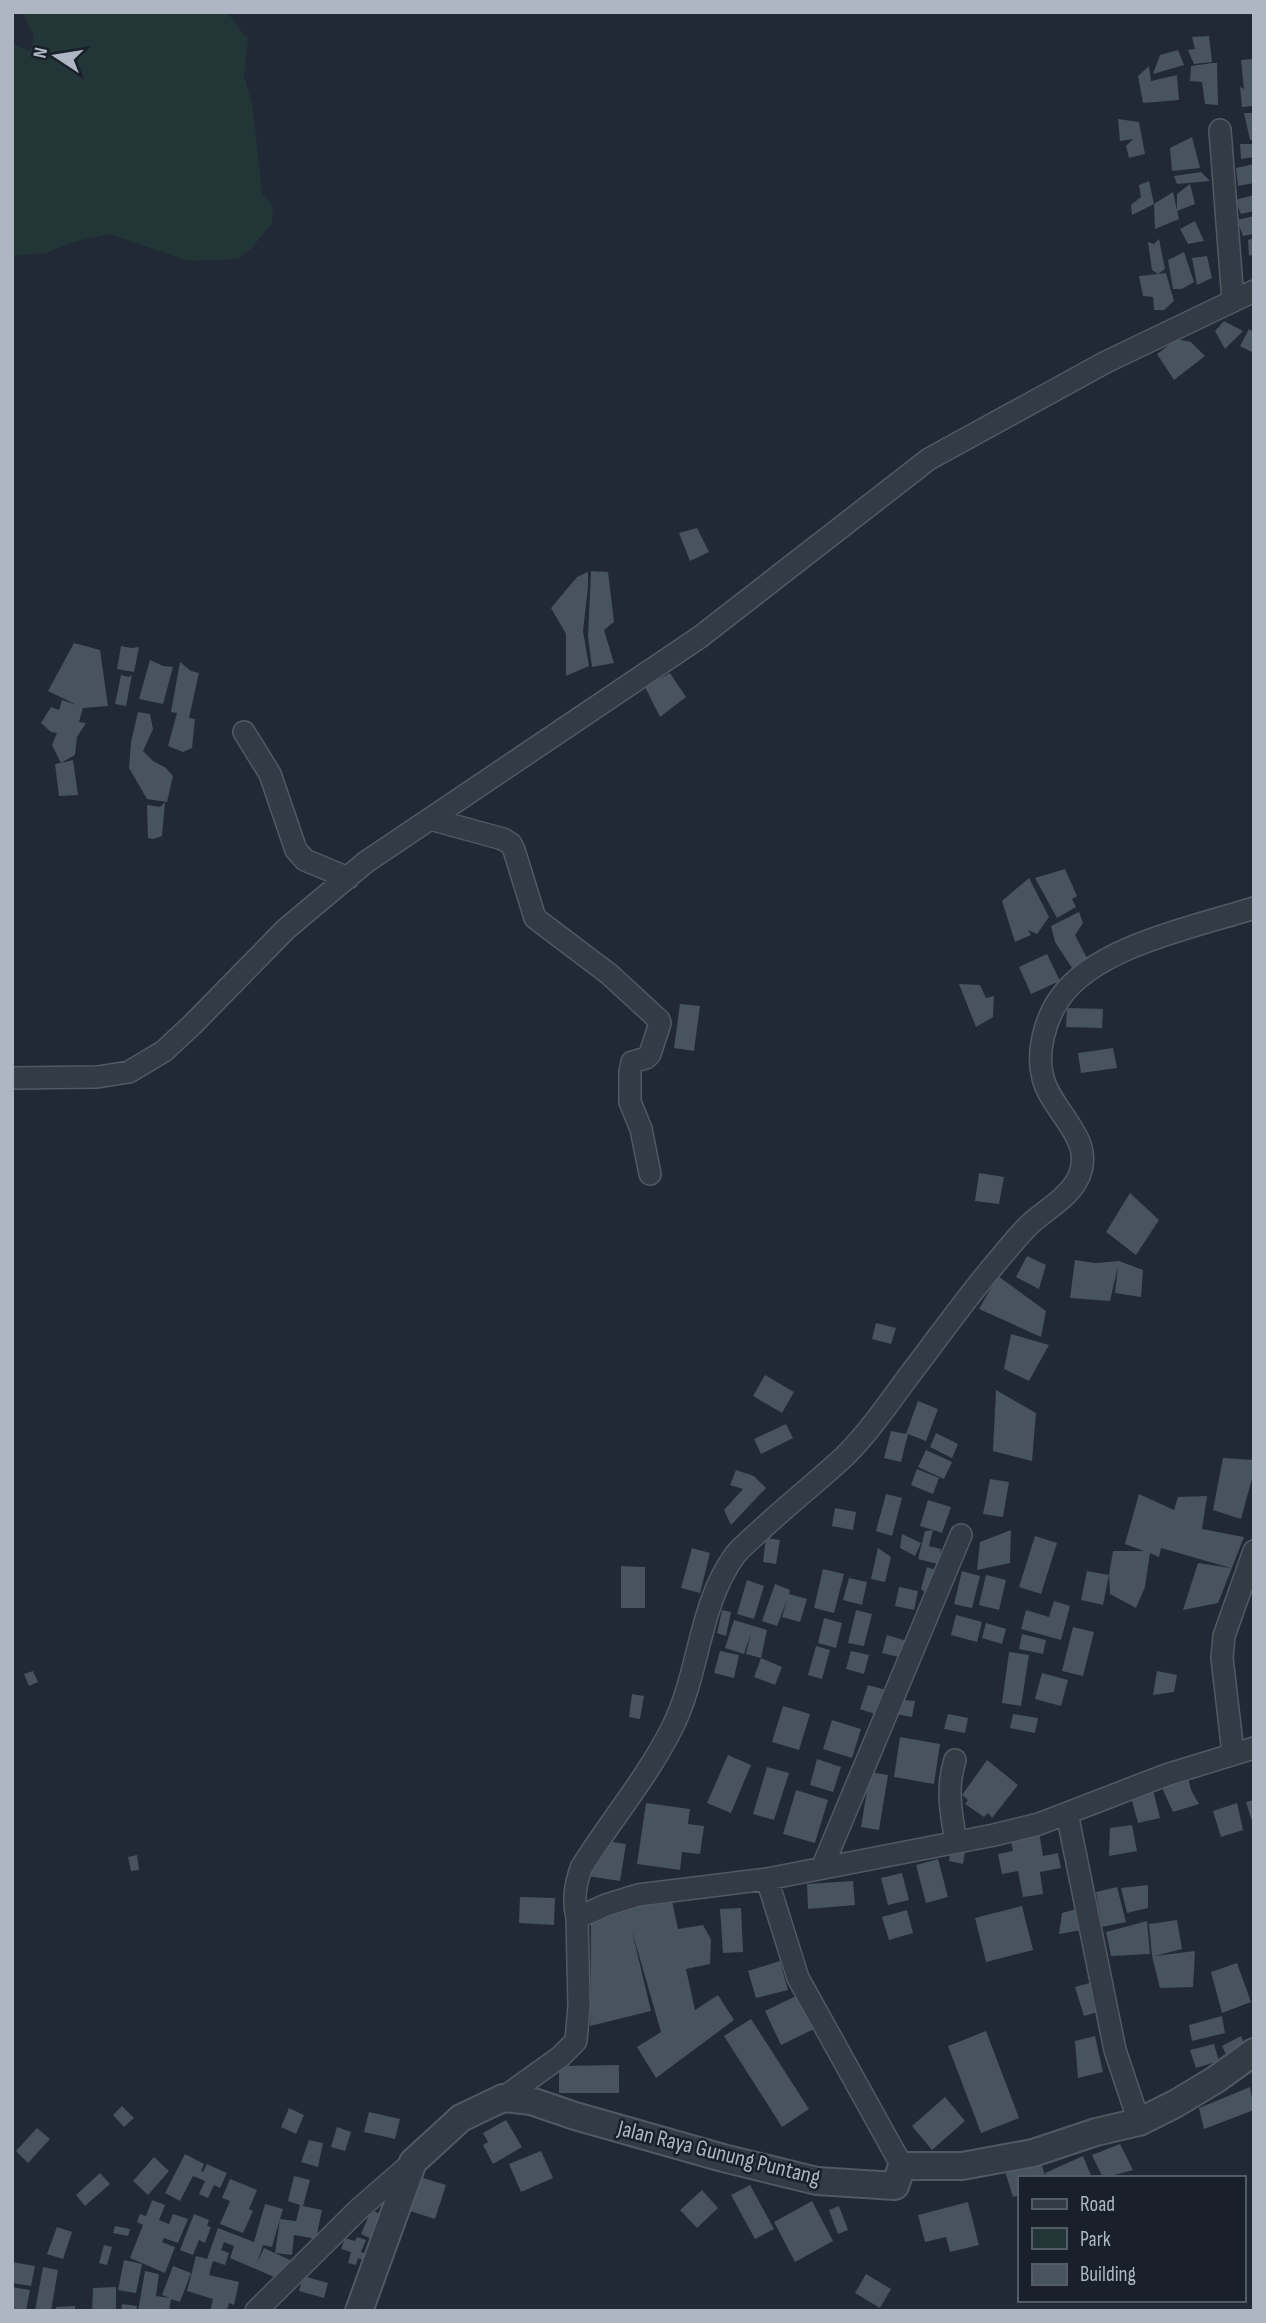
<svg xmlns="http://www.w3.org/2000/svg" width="1266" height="2323" viewBox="0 0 1266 2323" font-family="'Sofia Sans Condensed',sans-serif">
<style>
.green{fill:#233637}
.building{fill:#485360;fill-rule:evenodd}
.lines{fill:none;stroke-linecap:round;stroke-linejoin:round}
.minor-casing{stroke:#515963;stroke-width:24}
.tertiary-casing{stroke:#515963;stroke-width:30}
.minor{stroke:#333b45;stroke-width:21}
.tertiary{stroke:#333b45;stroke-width:26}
.labels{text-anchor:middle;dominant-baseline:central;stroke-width:5;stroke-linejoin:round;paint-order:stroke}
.street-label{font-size:23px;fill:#adb6c2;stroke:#19202a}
</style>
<rect width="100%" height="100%" fill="#202935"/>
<path class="green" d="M 24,12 L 227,12 L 248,40 L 244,75 L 253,109 L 262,193 L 273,206 L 272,223 L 251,249 L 238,259 L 188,261 L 110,234 L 77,241 L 46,253 L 12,256 L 12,35 L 15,45 L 30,51 L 34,36 L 26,21 Z"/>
<path class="building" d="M 1209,36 L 1212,62 L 1194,64 L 1188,50 L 1195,49 L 1192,37 Z
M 1178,50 L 1184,65 L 1153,74 L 1160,55 Z
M 1254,59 L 1254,106 L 1242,107 L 1240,87 L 1244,89 L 1241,60 Z
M 1212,63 L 1217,63 L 1218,105 L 1205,104 L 1202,82 L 1190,81 L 1191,66 Z
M 1149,66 L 1151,81 L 1177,75 L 1179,100 L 1143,103 L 1138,76 Z
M 1244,113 L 1254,113 L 1254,140 L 1250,140 Z
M 1118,119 L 1139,122 L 1145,154 L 1129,158 L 1126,146 L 1133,139 L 1120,141 Z
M 1192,137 L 1200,168 L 1172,171 L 1170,148 Z
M 1240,144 L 1254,144 L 1254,157 L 1241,159 Z
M 1254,164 L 1254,183 L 1238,186 L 1236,168 Z
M 1201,172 L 1210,181 L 1177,184 L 1174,176 Z
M 1149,181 L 1154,204 L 1132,215 L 1131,205 L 1141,197 L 1139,185 Z
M 1190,184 L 1195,204 L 1177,211 L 1177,194 Z
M 1173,192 L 1179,219 L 1155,229 L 1154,204 Z
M 1254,195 L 1254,211 L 1241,214 L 1235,200 Z
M 1254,216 L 1254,234 L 1243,236 L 1237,220 Z
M 1195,221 L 1204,241 L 1188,244 L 1180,229 Z
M 1254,238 L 1254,254 L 1249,256 L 1248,240 Z
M 1159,239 L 1165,269 L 1158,274 L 1166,273 L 1174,301 L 1164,310 L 1154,310 L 1153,297 L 1143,296 L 1139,276 L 1158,274 L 1152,270 L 1148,242 L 1154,244 Z
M 1184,252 L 1194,282 L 1182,289 L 1173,289 L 1168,260 Z
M 1207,256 L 1212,278 L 1197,285 L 1192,258 Z
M 1224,321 L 1243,331 L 1225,349 L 1215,331 Z
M 1249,329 L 1254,332 L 1254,353 L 1240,346 Z
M 1177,339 L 1191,342 L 1205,356 L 1174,380 L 1157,354 Z
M 697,528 L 709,552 L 690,561 L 679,533 Z
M 591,571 L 608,572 L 614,622 L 604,630 L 614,663 L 592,667 L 588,637 Z
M 588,572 L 588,587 L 583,631 L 589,666 L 566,676 L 566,634 L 551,608 L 577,577 Z
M 74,643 L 100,650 L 108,706 L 83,708 L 79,722 L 86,723 L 77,737 L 75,755 L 61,763 L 73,760 L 78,795 L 59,796 L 55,764 L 61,763 L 52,745 L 57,733 L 51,732 L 41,723 L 51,707 L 59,710 L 62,700 L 77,705 L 48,691 Z
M 121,646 L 131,648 L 139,647 L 134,672 L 117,669 Z
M 150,660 L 163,666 L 173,667 L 163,704 L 139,699 Z
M 180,662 L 191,671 L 199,673 L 189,718 L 195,719 L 192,748 L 183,752 L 168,746 L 177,713 L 171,712 Z
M 670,673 L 686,697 L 660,717 L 645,687 Z
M 121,675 L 129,677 L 132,675 L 126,706 L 115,704 Z
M 138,712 L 150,714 L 153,729 L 143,751 L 153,761 L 166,768 L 173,776 L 167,802 L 147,799 L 129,768 L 131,742 Z
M 165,802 L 162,836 L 153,839 L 148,838 L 147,805 L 160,807 Z
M 1065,869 L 1077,896 L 1072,899 L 1076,907 L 1057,918 L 1035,878 Z
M 1029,878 L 1049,917 L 1037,934 L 1028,930 L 1031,935 L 1015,942 L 1002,901 Z
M 1079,912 L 1083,923 L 1075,935 L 1087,958 L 1074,971 L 1055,942 L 1051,926 Z
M 1047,954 L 1060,981 L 1031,994 L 1019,967 Z
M 959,984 L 980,985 L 986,998 L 994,996 L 993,1017 L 976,1027 Z
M 680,1004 L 700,1006 L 694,1051 L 674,1048 Z
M 1067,1008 L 1103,1009 L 1102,1028 L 1066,1027 Z
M 1113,1048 L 1117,1068 L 1081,1073 L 1078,1053 Z
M 979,1173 L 1004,1177 L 999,1204 L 975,1201 Z
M 1130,1193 L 1159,1220 L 1136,1255 L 1106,1232 Z
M 1027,1256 L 1046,1265 L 1039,1289 L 1016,1277 Z
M 1075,1260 L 1095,1263 L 1119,1261 L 1143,1270 L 1141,1297 L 1115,1293 L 1118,1266 L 1110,1301 L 1070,1298 Z
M 998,1276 L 1046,1311 L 1041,1337 L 979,1309 Z
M 876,1323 L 896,1328 L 891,1344 L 872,1339 Z
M 1011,1334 L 1049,1345 L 1029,1381 L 1004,1369 Z
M 765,1375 L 794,1392 L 782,1413 L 753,1396 Z
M 996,1390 L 1036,1413 L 1032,1461 L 993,1451 Z
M 918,1401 L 938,1409 L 926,1441 L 908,1434 L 901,1462 L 884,1458 L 891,1431 L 906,1434 Z
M 786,1424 L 793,1438 L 761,1454 L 754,1439 Z
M 936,1433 L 958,1444 L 952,1458 L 930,1447 Z
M 926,1450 L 952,1462 L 944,1479 L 918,1467 Z
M 1223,1458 L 1254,1460 L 1254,1471 L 1241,1519 L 1213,1510 Z
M 917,1469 L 939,1478 L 933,1494 L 911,1485 Z
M 736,1470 L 754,1476 L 766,1488 L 731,1525 L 724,1510 L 743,1489 L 730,1485 Z
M 990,1479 L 1009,1482 L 1003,1517 L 983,1514 Z
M 886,1494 L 902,1498 L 892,1536 L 876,1531 Z
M 1139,1494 L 1174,1510 L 1178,1497 L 1207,1496 L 1202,1529 L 1244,1537 L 1218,1603 L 1183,1610 L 1198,1563 L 1231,1568 L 1161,1548 L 1159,1557 L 1150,1553 L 1145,1587 L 1136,1608 L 1110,1594 L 1109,1575 L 1113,1551 L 1144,1551 L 1125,1544 Z
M 928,1500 L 951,1507 L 942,1533 L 933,1530 L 929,1546 L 941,1549 L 938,1564 L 918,1559 L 925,1531 L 933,1530 L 920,1526 Z
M 835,1508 L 856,1512 L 853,1530 L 832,1526 Z
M 1011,1530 L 1010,1563 L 977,1570 L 980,1542 Z
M 902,1534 L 921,1543 L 915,1556 L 900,1548 Z
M 1035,1536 L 1057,1543 L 1041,1594 L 1019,1587 Z
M 766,1538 L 780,1540 L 776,1564 L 763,1562 Z
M 692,1548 L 710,1553 L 700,1593 L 681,1588 Z
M 878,1548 L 891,1557 L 885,1582 L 871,1579 Z
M 621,1566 L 645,1567 L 645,1608 L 621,1608 Z
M 927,1567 L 938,1571 L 930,1596 L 921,1589 Z
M 823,1569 L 844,1574 L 834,1613 L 814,1608 Z
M 962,1571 L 980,1576 L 972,1608 L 954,1604 Z
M 1087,1571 L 1109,1575 L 1103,1605 L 1081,1600 Z
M 986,1575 L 1006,1580 L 999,1610 L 979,1605 Z
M 849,1578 L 867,1582 L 862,1605 L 843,1600 Z
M 747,1580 L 764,1586 L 754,1619 L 737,1614 Z
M 775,1584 L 790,1590 L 789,1594 L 807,1599 L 800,1622 L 782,1617 L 787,1600 L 777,1626 L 762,1621 Z
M 899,1587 L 918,1591 L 914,1610 L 895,1606 Z
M 1054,1601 L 1070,1606 L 1061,1640 L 1021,1629 L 1026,1610 L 1049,1617 Z
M 722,1610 L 731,1612 L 726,1636 L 717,1633 Z
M 856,1610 L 872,1614 L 864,1646 L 848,1643 Z
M 956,1615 L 982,1622 L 977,1642 L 951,1635 Z
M 824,1618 L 842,1623 L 836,1648 L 818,1643 Z
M 734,1620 L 767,1630 L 761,1658 L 746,1654 L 751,1633 L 744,1654 L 725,1648 Z
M 986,1623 L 1006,1629 L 1002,1644 L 982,1638 Z
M 1073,1627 L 1094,1632 L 1083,1676 L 1062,1671 Z
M 1022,1634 L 1046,1640 L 1043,1654 L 1019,1649 Z
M 887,1635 L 907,1641 L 903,1658 L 882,1653 Z
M 816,1646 L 830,1650 L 822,1679 L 808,1675 Z
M 720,1651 L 739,1655 L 734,1678 L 714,1673 Z
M 851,1651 L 869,1655 L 864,1674 L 846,1669 Z
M 1009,1652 L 1029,1655 L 1021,1706 L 1002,1703 Z
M 761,1658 L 782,1667 L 775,1685 L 754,1677 Z
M 33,1671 L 38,1682 L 29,1686 L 24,1674 Z
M 1157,1671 L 1177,1675 L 1174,1692 L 1153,1695 Z
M 1042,1673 L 1068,1680 L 1061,1706 L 1035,1699 Z
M 868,1685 L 886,1690 L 878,1715 L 860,1709 Z
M 632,1694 L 644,1696 L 640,1719 L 629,1717 Z
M 897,1699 L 915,1701 L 912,1717 L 895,1714 Z
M 783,1706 L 810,1714 L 799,1750 L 772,1742 Z
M 948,1714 L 968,1718 L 965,1733 L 944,1729 Z
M 1013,1714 L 1038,1718 L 1035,1733 L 1010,1728 Z
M 832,1720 L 861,1729 L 852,1758 L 823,1749 Z
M 900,1737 L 940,1744 L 934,1784 L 894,1777 Z
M 728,1755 L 751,1765 L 731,1813 L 707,1803 Z
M 817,1759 L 841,1767 L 833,1792 L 810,1785 Z
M 987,1760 L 1018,1785 L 992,1818 L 988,1813 L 984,1817 L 965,1804 L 968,1800 L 962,1795 Z
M 767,1767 L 789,1773 L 774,1820 L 753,1814 Z
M 870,1772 L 888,1775 L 879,1830 L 861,1827 Z
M 1187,1773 L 1191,1790 L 1199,1804 L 1173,1812 L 1158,1779 Z
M 1151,1782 L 1160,1818 L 1138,1823 L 1129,1790 Z
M 796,1790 L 828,1800 L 815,1843 L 783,1834 Z
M 1254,1800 L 1254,1824 L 1253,1824 L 1246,1802 Z
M 646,1803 L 690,1809 L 688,1824 L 704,1826 L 700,1854 L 682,1852 L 680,1870 L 637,1864 Z
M 1237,1803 L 1243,1830 L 1221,1837 L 1213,1811 Z
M 1132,1825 L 1137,1851 L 1109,1856 L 1110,1828 Z
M 1039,1831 L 1043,1856 L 1058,1853 L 1061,1868 L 1040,1872 L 1043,1894 L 1023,1897 L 1018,1871 L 1002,1874 L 998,1854 L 1013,1851 L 1010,1836 Z
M 606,1841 L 626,1844 L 620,1881 L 587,1876 Z
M 951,1850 L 965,1852 L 963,1864 L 949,1861 Z
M 137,1855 L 139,1870 L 131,1871 L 128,1857 Z
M 938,1859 L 948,1897 L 926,1903 L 916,1865 Z
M 902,1873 L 909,1900 L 888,1905 L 881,1878 Z
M 853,1881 L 855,1905 L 808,1909 L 807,1884 Z
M 1148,1885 L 1148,1908 L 1127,1913 L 1121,1888 Z
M 1117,1887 L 1126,1922 L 1102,1927 L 1096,1892 Z
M 670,1891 L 678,1929 L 703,1925 L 711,1939 L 710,1964 L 686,1969 L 695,2010 L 718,1995 L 734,2020 L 656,2078 L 637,2047 L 661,2032 L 632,1931 L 651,2011 L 590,2026 L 591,1918 Z
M 520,1897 L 555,1898 L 554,1925 L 519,1923 Z
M 1022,1906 L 1033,1950 L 986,1962 L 975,1918 Z
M 1083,1907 L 1087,1929 L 1059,1934 L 1062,1913 Z
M 741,1908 L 743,1952 L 723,1953 L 720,1909 Z
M 907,1910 L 913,1933 L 889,1940 L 882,1917 Z
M 1177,1920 L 1182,1949 L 1155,1956 L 1195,1951 L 1193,1987 L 1160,1988 L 1152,1956 L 1149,1924 Z
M 1147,1921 L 1150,1954 L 1111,1956 L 1106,1932 Z
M 780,1961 L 788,1990 L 756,1998 L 748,1971 Z
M 1237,1963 L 1251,2002 L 1222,2013 L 1211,1972 Z
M 1093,1982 L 1101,2011 L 1084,2016 L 1075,1987 Z
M 798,1995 L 814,2029 L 781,2045 L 765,2011 Z
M 1222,2016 L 1225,2033 L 1192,2041 L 1189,2025 Z
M 751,2019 L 809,2109 L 782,2127 L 724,2036 Z
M 986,2031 L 1019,2118 L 981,2133 L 948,2046 Z
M 1095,2036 L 1103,2072 L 1078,2078 L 1075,2041 Z
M 1241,2036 L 1248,2053 L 1229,2061 L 1222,2046 Z
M 1214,2044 L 1219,2061 L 1196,2068 L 1190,2050 Z
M 619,2065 L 619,2093 L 559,2093 L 559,2066 Z
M 1250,2087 L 1254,2110 L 1204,2129 L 1199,2108 Z
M 945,2097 L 965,2121 L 932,2150 L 912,2126 Z
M 122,2106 L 134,2118 L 124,2127 L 113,2115 Z
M 289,2108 L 304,2115 L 296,2134 L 281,2127 Z
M 369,2112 L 400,2119 L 395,2139 L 364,2132 Z
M 506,2120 L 522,2147 L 493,2164 L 483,2145 L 488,2142 L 483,2133 Z
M 337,2127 L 351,2132 L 345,2151 L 331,2147 Z
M 37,2128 L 50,2139 L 28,2163 L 16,2151 Z
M 309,2140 L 323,2143 L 318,2167 L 301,2162 Z
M 1120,2144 L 1133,2170 L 1103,2178 L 1092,2155 Z
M 541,2151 L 553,2178 L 521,2192 L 509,2164 Z
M 185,2154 L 204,2164 L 201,2171 L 203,2172 L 207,2164 L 227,2173 L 220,2188 L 214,2185 L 208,2198 L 199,2194 L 205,2181 L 193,2176 L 180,2201 L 165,2193 Z
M 1083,2156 L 1092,2178 L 1047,2178 L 1045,2173 Z
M 154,2157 L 169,2171 L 148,2195 L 133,2181 Z
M 1040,2160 L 1046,2178 L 1019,2178 L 1019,2195 L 1013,2197 L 1005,2172 Z
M 100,2173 L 110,2184 L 85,2206 L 76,2195 Z
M 294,2176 L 310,2180 L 303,2206 L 322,2210 L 316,2239 L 294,2235 L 292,2255 L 275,2253 L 290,2260 L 281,2280 L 230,2258 L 234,2246 L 224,2242 L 221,2250 L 229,2253 L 225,2265 L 213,2261 L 209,2275 L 239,2282 L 234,2305 L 229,2303 L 227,2311 L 210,2311 L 213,2299 L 187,2291 L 196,2256 L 207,2259 L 218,2228 L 254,2242 L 265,2204 L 283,2209 L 280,2219 L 296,2221 L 300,2205 L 288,2201 ZM 280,2219 L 275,2253 L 264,2248 L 257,2263 L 263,2245 L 272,2247 Z
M 420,2177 L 446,2185 L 435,2219 L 410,2211 Z
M 230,2179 L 257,2190 L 249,2209 L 253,2211 L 243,2233 L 220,2224 L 230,2201 L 222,2198 Z
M 750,2185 L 774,2229 L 755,2239 L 731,2195 Z
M 702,2190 L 718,2208 L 697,2228 L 680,2210 Z
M 152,2200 L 165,2205 L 159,2220 L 169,2224 L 173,2214 L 188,2219 L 178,2243 L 164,2238 L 162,2242 L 175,2247 L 165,2273 L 130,2258 L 143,2225 L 137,2222 L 140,2214 L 146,2216 Z
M 812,2201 L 833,2241 L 795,2262 L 774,2222 Z
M 968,2202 L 979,2245 L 950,2252 L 946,2237 L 925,2242 L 918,2215 Z
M 839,2206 L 848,2230 L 838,2234 L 829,2210 Z
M 371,2210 L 383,2215 L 372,2239 L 361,2234 Z
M 194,2214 L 209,2220 L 207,2226 L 211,2227 L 205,2243 L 199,2240 L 193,2255 L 180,2250 Z
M 115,2226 L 130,2229 L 128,2236 L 113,2233 Z
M 57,2227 L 72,2232 L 63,2259 L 47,2254 Z
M 357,2237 L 366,2240 L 361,2252 L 370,2255 L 368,2262 L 358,2258 L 356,2265 L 348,2263 L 351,2252 L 341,2249 L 345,2238 L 355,2241 Z
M 104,2245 L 112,2247 L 107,2265 L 99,2263 Z
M 124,2260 L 142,2264 L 136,2293 L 118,2290 Z
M 12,2262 L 35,2266 L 31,2286 L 12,2283 Z
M 173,2266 L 191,2273 L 180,2302 L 171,2299 L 169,2311 L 138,2311 L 145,2271 L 159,2274 L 156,2296 L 170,2298 L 162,2295 Z
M 43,2267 L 58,2270 L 51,2311 L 35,2311 Z
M 866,2274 L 891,2289 L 880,2308 L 855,2293 Z
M 303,2276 L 328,2283 L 324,2298 L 299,2291 Z
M 12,2287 L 30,2290 L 26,2311 L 12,2311 Z
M 116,2287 L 116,2311 L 92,2311 L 93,2288 Z
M 122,2304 L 137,2306 L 136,2311 L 121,2311 Z
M 75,2306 L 75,2311 L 56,2311 L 56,2307 Z"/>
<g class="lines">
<defs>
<path id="minor" d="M 1220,130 L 1233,301
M 244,732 L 270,774 L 296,850 L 305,860 L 348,878
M 430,819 L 503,839 L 511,844 L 514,850 L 535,918 L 609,974 L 659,1020 L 660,1023 L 650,1054 L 646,1058 L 632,1062 L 630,1071 L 630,1102 L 641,1129 L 650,1174
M 12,1078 L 97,1077 L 129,1072 L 164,1051 L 193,1024 L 286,929 L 366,862 L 700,637 L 929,459 L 1106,362 L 1254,291
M 1233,1753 L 1222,1658 L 1224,1636 L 1254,1551
M 955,1760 C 946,1788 951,1814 956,1842
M 1067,1813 L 1115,2050 L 1139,2122
M 822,1868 L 961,1535
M 767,1879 L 798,1978 L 902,2166
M 577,1918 C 573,1900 575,1886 581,1868 C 610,1821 647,1778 672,1728 C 700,1673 698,1606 735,1555 C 743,1545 754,1537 763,1528 C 790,1503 818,1481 845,1456 C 867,1434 887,1406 905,1381 C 935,1342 963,1302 995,1264 C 1006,1251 1017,1237 1029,1225 C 1044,1211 1065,1200 1076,1182 C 1100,1141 1052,1114 1043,1078 C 1036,1053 1045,1019 1060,998 C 1096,946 1195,927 1254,908
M 503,2098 L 560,2057 L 576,2041 L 579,2005 L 577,1918 L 606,1905 L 638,1895 L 767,1879 L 994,1835 L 1039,1824 L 1166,1775 L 1254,1748
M 256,2311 L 360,2208 L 413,2162"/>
<path id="tertiary" d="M 359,2311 L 413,2162 L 461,2118 L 503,2098 L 531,2101 L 575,2116 L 723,2158 L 817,2181 L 895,2186 L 902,2166 L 962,2166 L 1033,2153 L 1096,2132 L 1139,2122 L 1175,2104 L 1215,2080 L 1254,2052"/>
</defs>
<use href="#minor" class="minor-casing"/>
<use href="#tertiary" class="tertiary-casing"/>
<use href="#minor" class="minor"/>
<use href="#tertiary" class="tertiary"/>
</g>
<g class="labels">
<g class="street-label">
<text transform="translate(719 2153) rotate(14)">Jalan Raya Gunung Puntang</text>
</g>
</g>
<rect width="1266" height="2323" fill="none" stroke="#adb6c2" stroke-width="28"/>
<rect x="1018" y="2176" width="228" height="126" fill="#19202a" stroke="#545c67" stroke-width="2"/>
<rect x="1032" y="2199" width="35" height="10" fill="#333b45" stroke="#545c67" stroke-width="2"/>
<text x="1080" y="2211" font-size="21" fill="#adb6c2">Road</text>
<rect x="1032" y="2228" width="35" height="21" fill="#233637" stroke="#545c67" stroke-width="2"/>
<text x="1080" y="2246" font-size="21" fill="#adb6c2">Park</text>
<rect x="1032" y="2264" width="35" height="21" fill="#485360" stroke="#545c67" stroke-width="2"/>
<text x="1080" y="2281" font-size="21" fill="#adb6c2">Building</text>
<g transform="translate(56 56) rotate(282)" stroke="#19202a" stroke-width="5" paint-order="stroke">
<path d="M0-5L12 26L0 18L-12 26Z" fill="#adb6c2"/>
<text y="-10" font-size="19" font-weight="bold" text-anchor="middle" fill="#adb6c2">N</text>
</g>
</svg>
